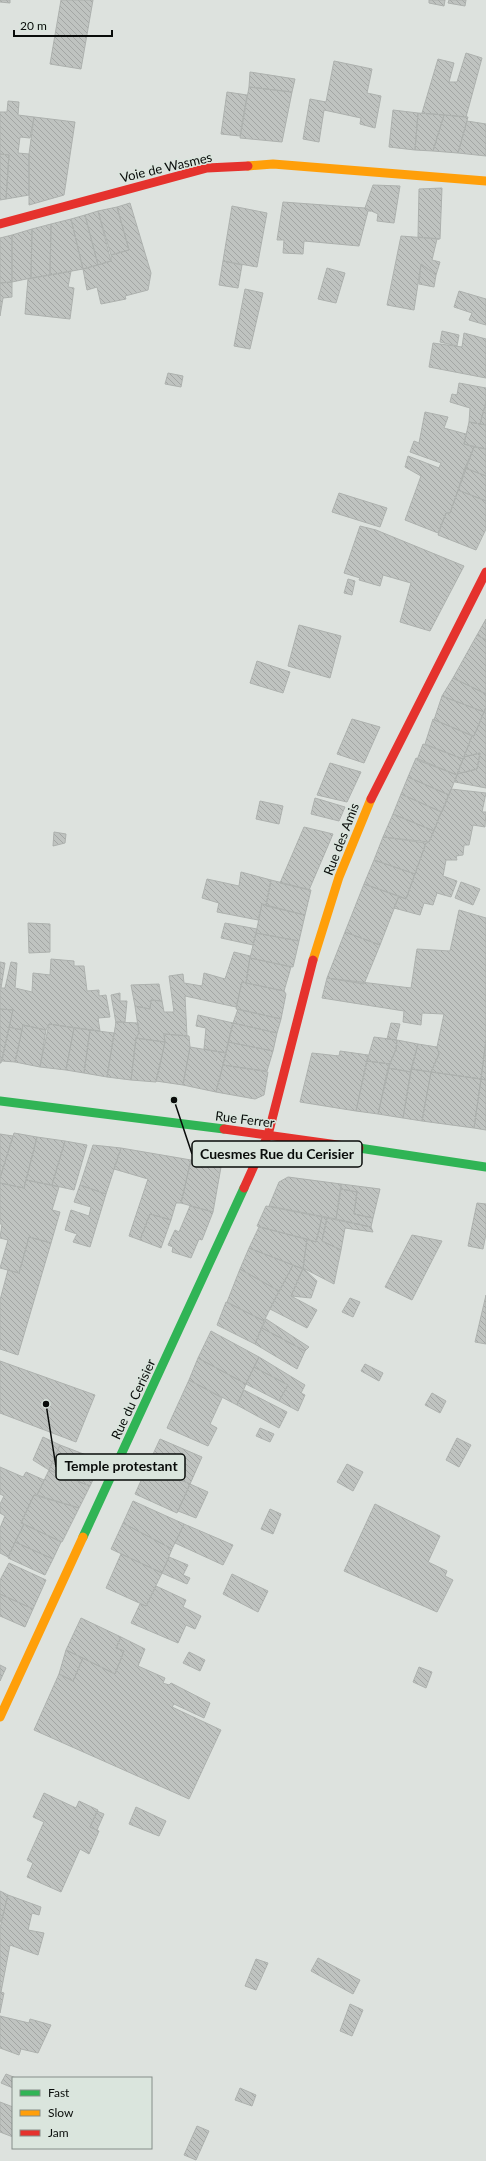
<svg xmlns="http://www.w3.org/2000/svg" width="486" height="2161" viewBox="0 0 486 2161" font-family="Lato,sans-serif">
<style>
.building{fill:url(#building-back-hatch);stroke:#adb1ae}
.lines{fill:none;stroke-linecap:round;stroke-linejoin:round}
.fast{stroke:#30b455;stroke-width:9}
.slow{stroke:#ff9f0a;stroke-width:9}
.jam{stroke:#e5322d;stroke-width:9}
.labels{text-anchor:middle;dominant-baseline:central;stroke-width:3;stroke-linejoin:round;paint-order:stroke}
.street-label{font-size:13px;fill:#090c0a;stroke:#dae5dd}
.leader{fill:none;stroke:#090c0a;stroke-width:1.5}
.callout-dot{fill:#090c0a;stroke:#dae5dd;stroke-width:1.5}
.callout{fill:#dae5dd;stroke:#090c0a;stroke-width:1.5}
.callout-label{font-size:14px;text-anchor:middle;font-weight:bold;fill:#090c0a}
</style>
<defs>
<pattern id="building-back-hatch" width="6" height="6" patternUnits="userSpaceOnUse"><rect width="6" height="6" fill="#bfc3c0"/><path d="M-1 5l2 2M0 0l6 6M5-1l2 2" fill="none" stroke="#a3a6a4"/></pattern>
</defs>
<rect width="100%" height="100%" fill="#dde2de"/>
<path class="building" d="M 0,0 L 10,0 L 10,3 L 0,2 Z
M 61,0 L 93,0 L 81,69 L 50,64 Z
M 429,0 L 445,0 L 444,6 L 429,3 Z
M 449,0 L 466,0 L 465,6 L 448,3 Z
M 466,53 L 482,58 L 466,117 L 422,113 L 438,59 L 454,63 L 449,82 L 457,82 Z
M 334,61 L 372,69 L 367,93 L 381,96 L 375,128 L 360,124 L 361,118 L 324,110 L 319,142 L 303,139 L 310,99 L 326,102 Z
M 250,72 L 295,79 L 292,92 L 249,87 Z
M 249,87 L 292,92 L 282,142 L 240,138 Z
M 227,92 L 247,95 L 240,136 L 221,134 Z
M 8,101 L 19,102 L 18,115 L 34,117 L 30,138 L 20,137 L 18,153 L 29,154 L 29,195 L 6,199 L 9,155 L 0,154 L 0,112 L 7,112 Z
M 393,110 L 418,113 L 415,150 L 389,147 Z
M 418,113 L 444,115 L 433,151 L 415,150 Z
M 444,115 L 468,117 L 458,153 L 433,151 Z
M 34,117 L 75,122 L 64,195 L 29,205 L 29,154 Z
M 467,121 L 486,124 L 486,156 L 458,153 Z
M 0,154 L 9,155 L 6,199 L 0,200 Z
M 373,185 L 400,186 L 394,223 L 377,221 L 378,214 L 365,208 Z
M 442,188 L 440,239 L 418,237 L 419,189 Z
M 283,202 L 365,208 L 371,211 L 368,211 L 359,246 L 304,241 L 303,254 L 283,253 L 284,240 L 277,240 Z
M 130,203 L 151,273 L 148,290 L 125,296 L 126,299 L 101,304 L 97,287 L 87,290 L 83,269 L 111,261 L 111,255 L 129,250 L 117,207 Z
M 232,206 L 267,213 L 257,267 L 223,261 Z
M 117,207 L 129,250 L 111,255 L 98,211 Z
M 98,211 L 111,261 L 98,265 L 85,215 Z
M 85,215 L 98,265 L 83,269 L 71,219 Z
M 71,219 L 83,269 L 50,275 L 51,224 Z
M 51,224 L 50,275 L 31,278 L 32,229 Z
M 32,229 L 31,278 L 12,282 L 12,235 Z
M 12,235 L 12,282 L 0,283 L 0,238 Z
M 401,236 L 439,239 L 437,239 L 432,260 L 440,262 L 436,275 L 421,264 L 414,310 L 387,305 Z
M 223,261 L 242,265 L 238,288 L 219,285 Z
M 421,264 L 436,275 L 434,287 L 419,284 Z
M 327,268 L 345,273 L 336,303 L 318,299 Z
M 71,271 L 68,287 L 74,288 L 70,319 L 25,314 L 28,279 Z
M 12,282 L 12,297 L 3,298 L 0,316 L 0,283 Z
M 245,289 L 263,293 L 250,349 L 234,346 Z
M 459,291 L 486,299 L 486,325 L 469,320 L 472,313 L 454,307 Z
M 442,331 L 459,335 L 457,346 L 440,342 Z
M 464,333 L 486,339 L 486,378 L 429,367 L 433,343 L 462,347 Z
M 168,373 L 183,376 L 181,387 L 165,384 Z
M 459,383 L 486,388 L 486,402 L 480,424 L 469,422 L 470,408 L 450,402 L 452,394 L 457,395 Z
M 486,402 L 486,425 L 480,424 Z
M 425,412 L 448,417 L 444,428 L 466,434 L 464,444 L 474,447 L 450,513 L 446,513 L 438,533 L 405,520 L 421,476 L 405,467 L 408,456 L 439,468 L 441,463 L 410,452 L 414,441 L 419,443 Z
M 469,422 L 486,425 L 486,449 L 464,444 Z
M 474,447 L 486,449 L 486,476 L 465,468 Z
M 465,468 L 486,476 L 486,501 L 458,490 Z
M 458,490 L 486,501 L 486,529 L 476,550 L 438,535 L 446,513 L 450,513 Z
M 339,493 L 387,508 L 380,527 L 332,512 Z
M 360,526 L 376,530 L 464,566 L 430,631 L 400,622 L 411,583 L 383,575 L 380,586 L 359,580 L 360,578 L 344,573 Z
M 348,579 L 355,581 L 352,595 L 344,593 Z
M 486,619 L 486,640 L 477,635 Z
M 299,625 L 341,636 L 330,678 L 288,666 Z
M 477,635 L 486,640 L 486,694 L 453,678 Z
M 257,661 L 290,672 L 283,693 L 250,683 Z
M 453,678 L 486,694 L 486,707 L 484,712 L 442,696 Z
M 442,696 L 484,712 L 474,736 L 434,720 Z
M 486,707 L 486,788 L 455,782 L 457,774 L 477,769 L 480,753 L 464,757 L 472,736 L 474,736 Z
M 352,719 L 380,727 L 364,763 L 337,754 Z
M 433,719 L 472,736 L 463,759 L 425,744 Z
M 423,744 L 463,759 L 457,775 L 417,760 Z
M 480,753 L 477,769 L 457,774 L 464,757 Z
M 416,758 L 457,775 L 449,795 L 408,777 Z
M 330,763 L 361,772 L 347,802 L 317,795 Z
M 408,777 L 449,795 L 442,812 L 401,794 Z
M 451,789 L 486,793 L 482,812 L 486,812 L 485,827 L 473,825 L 469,845 L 464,845 L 463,855 L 456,856 L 457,860 L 446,860 L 443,876 L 457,881 L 451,897 L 437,893 L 433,905 L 424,903 L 420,915 L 394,908 L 399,896 L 406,899 L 426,843 L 429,842 Z
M 401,794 L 441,812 L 434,831 L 393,814 Z
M 315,798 L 345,807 L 339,821 L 311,814 Z
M 260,801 L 283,806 L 279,824 L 256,819 Z
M 393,814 L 434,831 L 429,842 L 383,837 Z
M 304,827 L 333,834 L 309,890 L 280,883 Z
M 54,832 L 66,834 L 65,843 L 53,846 Z
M 383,837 L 426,843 L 415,874 L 374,860 Z
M 374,860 L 415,874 L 406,899 L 364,884 Z
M 241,872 L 271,880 L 266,905 L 262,904 L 258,920 L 217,912 L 219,903 L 202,898 L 207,879 L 239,886 Z
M 271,880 L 311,890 L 305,915 L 266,906 Z
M 461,882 L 480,889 L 473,905 L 455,898 Z
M 364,884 L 399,896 L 380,945 L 345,932 Z
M 262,904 L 305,915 L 299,941 L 256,933 Z
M 459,910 L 486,918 L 486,1040 L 481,1079 L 431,1072 L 439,1054 L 437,1047 L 444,1014 L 422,1013 L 421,1025 L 403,1022 L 404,1011 L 322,998 L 327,978 L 411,988 L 417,949 L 450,951 Z
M 28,923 L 50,924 L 50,952 L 29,953 Z
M 225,923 L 257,929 L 253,945 L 221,938 Z
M 345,932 L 380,945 L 364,984 L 327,978 Z
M 256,933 L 299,941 L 293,967 L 250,958 Z
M 234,952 L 250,956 L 246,983 L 242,982 L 236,1007 L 185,996 L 187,1036 L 164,1034 L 165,1042 L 136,1038 L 139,1033 L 135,1006 L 150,1009 L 151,1000 L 162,1001 L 164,1012 L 174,1012 L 169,976 L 183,974 L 184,983 L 202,986 L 204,973 L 225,979 Z
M 250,958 L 291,967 L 284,991 L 246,983 Z
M 51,959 L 74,961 L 74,966 L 84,966 L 87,991 L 99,990 L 99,996 L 106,995 L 110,1017 L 98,1018 L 100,1031 L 49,1024 L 46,1030 L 23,1025 L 22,1030 L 9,1027 L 13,1010 L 0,1009 L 0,962 L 5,963 L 1,988 L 5,988 L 11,962 L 17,963 L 15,988 L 32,992 L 33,973 L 50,975 Z
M 242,982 L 284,991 L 286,994 L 281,1019 L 236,1009 Z
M 159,984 L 162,1001 L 151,1000 L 150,1009 L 135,1006 L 131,985 Z
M 120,993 L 120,1001 L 127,1001 L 125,1022 L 116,1022 L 116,1023 L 111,995 Z
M 0,1009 L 13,1010 L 1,1063 L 0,1063 Z
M 238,1009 L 281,1019 L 277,1033 L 233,1023 Z
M 198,1015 L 233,1023 L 226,1053 L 204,1049 L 206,1028 L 196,1026 Z
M 116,1022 L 138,1023 L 139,1033 L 136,1038 L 131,1080 L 107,1077 Z
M 233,1023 L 277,1033 L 273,1051 L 228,1042 Z
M 391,1023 L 400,1024 L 396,1040 L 387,1039 Z
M 49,1024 L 74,1028 L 66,1070 L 40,1067 Z
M 23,1025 L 46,1030 L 40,1067 L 15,1062 Z
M 9,1027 L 22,1030 L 15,1062 L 2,1061 Z
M 74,1028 L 90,1030 L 84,1073 L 66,1070 Z
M 90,1030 L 114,1033 L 107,1077 L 84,1073 Z
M 164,1034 L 189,1036 L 190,1047 L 183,1085 L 156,1081 L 165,1042 Z
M 374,1037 L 397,1040 L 396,1049 L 390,1064 L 367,1061 Z
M 136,1038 L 165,1042 L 156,1082 L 131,1080 Z
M 397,1040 L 418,1044 L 411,1072 L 388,1068 L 396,1049 Z
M 486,1040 L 486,1080 L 481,1079 Z
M 228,1042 L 273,1051 L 267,1071 L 223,1065 Z
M 418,1044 L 437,1047 L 439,1054 L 431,1072 L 411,1069 Z
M 190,1047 L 226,1053 L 216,1092 L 183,1085 Z
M 340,1051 L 368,1055 L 356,1111 L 300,1102 L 312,1053 L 339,1056 Z
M 367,1061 L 390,1064 L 378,1114 L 356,1111 Z
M 223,1065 L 268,1072 L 264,1095 L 255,1099 L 216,1092 Z
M 388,1068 L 411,1072 L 403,1118 L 378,1114 Z
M 411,1069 L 431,1072 L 422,1121 L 403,1118 Z
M 431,1072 L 481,1079 L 474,1128 L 422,1121 Z
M 481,1079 L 486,1080 L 486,1130 L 474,1128 Z
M 14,1133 L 37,1137 L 24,1188 L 0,1183 L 0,1178 Z
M 0,1134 L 13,1136 L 0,1178 Z
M 37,1137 L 65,1141 L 52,1185 L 26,1180 Z
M 65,1141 L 87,1145 L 74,1190 L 52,1185 Z
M 93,1145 L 121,1148 L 106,1194 L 80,1185 Z
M 121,1148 L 191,1160 L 181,1203 L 176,1203 L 171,1220 L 150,1214 L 140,1240 L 129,1236 L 148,1179 L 114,1169 Z
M 191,1160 L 221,1167 L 213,1212 L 181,1203 Z
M 288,1177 L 341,1184 L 336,1219 L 269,1206 L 279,1182 Z
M 26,1180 L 59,1187 L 52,1210 L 60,1212 L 51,1243 L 29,1237 L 19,1273 L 0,1268 L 8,1240 L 0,1238 L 2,1224 L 0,1224 L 0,1183 L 24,1188 Z
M 341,1184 L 380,1189 L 373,1218 L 354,1214 L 357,1192 L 341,1189 Z
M 80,1185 L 106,1194 L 90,1247 L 73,1242 L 77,1234 L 65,1230 L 71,1210 L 89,1216 L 91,1207 L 74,1202 Z
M 341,1189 L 357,1192 L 354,1214 L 373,1218 L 371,1227 L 336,1219 Z
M 477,1203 L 486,1204 L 486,1234 L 483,1249 L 468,1246 Z
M 190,1206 L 213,1212 L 202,1240 L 199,1239 L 191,1258 L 172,1252 L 173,1247 L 168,1245 L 175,1230 L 179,1232 Z
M 266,1206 L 322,1217 L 316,1242 L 257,1226 Z
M 150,1214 L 171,1220 L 161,1248 L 140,1240 Z
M 322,1217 L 327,1218 L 322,1241 L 341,1250 L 334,1284 L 303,1268 L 307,1239 L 316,1242 Z
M 327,1218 L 371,1227 L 373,1232 L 345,1228 L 341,1250 L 322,1241 Z
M 259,1227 L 307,1239 L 303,1269 L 249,1248 Z
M 412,1235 L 442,1241 L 412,1300 L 385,1287 Z
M 29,1237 L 51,1243 L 18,1355 L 0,1349 L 0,1300 L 8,1270 L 19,1273 Z
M 249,1248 L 293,1265 L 279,1291 L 240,1269 Z
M 293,1265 L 303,1269 L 291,1296 L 317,1310 L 307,1328 L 270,1309 Z
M 303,1268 L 317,1281 L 311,1298 L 291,1296 Z
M 240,1269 L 279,1291 L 264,1321 L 227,1302 Z
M 486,1295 L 486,1344 L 475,1342 Z
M 350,1298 L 360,1302 L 353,1317 L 342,1312 Z
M 226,1302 L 264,1321 L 255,1344 L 217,1325 Z
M 266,1319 L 309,1347 L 305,1351 L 262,1328 Z
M 262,1328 L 305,1351 L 297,1369 L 255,1344 Z
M 211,1331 L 259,1357 L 246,1384 L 198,1358 Z
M 259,1357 L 305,1385 L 301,1393 L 305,1395 L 298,1411 L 279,1401 L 288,1385 L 254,1367 Z
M 198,1358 L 246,1384 L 237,1405 L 189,1380 Z
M 0,1361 L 95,1395 L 76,1442 L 0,1413 Z
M 365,1364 L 383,1373 L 379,1381 L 361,1371 Z
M 254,1367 L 288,1385 L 279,1401 L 246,1384 Z
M 189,1380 L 222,1398 L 210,1424 L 217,1428 L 208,1446 L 167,1428 Z
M 244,1390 L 287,1412 L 279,1428 L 237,1405 Z
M 432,1393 L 446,1401 L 440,1413 L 425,1405 Z
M 260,1428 L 274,1434 L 270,1442 L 256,1436 Z
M 43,1437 L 60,1445 L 49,1470 L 33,1460 Z
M 457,1438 L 471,1445 L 459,1467 L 446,1460 Z
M 160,1439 L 202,1457 L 190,1484 L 148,1465 Z
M 60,1445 L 102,1461 L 90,1486 L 49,1470 Z
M 347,1464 L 363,1472 L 353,1491 L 337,1482 Z
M 148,1465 L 190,1484 L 177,1513 L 135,1494 Z
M 0,1467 L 23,1477 L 26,1472 L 44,1480 L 37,1495 L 34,1495 L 21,1523 L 24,1524 L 8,1557 L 0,1553 L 0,1528 L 5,1516 L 0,1513 L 0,1504 L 4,1496 L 0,1494 Z
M 49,1470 L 90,1486 L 79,1508 L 37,1495 Z
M 190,1484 L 208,1492 L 196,1518 L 178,1511 Z
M 34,1495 L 79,1508 L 62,1542 L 21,1523 Z
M 133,1501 L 184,1524 L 172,1549 L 123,1523 Z
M 375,1504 L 440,1536 L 428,1562 L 447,1571 L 445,1576 L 453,1580 L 437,1612 L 344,1571 Z
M 270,1509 L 281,1514 L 273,1534 L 261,1529 Z
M 123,1523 L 172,1549 L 162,1573 L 111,1549 Z
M 24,1524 L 61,1542 L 53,1559 L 15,1542 Z
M 184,1524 L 233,1545 L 223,1565 L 175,1543 Z
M 15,1542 L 53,1559 L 45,1575 L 8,1558 Z
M 121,1554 L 162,1573 L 146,1606 L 106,1588 Z
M 169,1557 L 188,1565 L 183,1575 L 190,1578 L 187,1584 L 162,1573 Z
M 9,1563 L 46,1580 L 33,1609 L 0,1594 L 0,1580 Z
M 232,1574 L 268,1591 L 258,1612 L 223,1594 Z
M 156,1586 L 186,1600 L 183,1607 L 201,1616 L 195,1629 L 186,1625 L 178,1643 L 131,1623 L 140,1604 L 146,1606 Z
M 0,1594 L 33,1609 L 25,1627 L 0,1616 Z
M 81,1618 L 121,1637 L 116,1648 L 124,1651 L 115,1674 L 66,1650 Z
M 121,1637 L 145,1649 L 138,1666 L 165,1678 L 163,1683 L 169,1685 L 171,1683 L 210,1703 L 204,1718 L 174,1704 L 172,1707 L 221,1730 L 189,1799 L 34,1730 L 59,1674 L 73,1681 L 83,1658 L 115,1674 L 124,1651 L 116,1648 Z
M 66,1650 L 83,1658 L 73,1681 L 59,1674 Z
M 189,1652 L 205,1660 L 200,1671 L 183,1663 Z
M 0,1665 L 6,1668 L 0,1681 Z
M 419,1667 L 432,1672 L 426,1688 L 413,1682 Z
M 44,1793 L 76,1808 L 79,1801 L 98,1810 L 90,1827 L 99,1831 L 89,1854 L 80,1849 L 61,1892 L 27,1877 L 33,1863 L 27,1860 L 44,1822 L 33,1817 Z
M 136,1807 L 166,1821 L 159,1836 L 129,1824 Z
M 97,1811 L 104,1814 L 97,1830 L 90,1827 Z
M 0,1891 L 8,1895 L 1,1922 L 0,1922 Z
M 8,1895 L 41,1907 L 39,1915 L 32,1913 L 28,1930 L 44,1933 L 38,1955 L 10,1945 L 1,1992 L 4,1993 L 0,2013 L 0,1928 Z
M 318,1958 L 360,1980 L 353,1994 L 311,1971 Z
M 256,1959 L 268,1963 L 256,1990 L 245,1986 Z
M 350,2004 L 363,2010 L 352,2036 L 340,2031 Z
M 0,2016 L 29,2023 L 30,2019 L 51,2025 L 38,2053 L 21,2049 L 19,2055 L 0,2048 Z
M 6,2074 L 16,2078 L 13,2078 L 13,2088 L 1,2083 Z
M 240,2088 L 256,2095 L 252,2106 L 235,2100 Z
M 0,2102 L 13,2107 L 13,2137 L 0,2132 Z
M 197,2126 L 209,2131 L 196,2160 L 184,2155 Z"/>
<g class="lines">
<path class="fast" d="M 0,1101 L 224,1129
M 359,1148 L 486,1167
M 83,1537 L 244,1188"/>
<path class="slow" d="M 248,166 L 273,164 L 486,181
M 313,960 L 339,877 L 371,799
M 0,1717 L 83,1537"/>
<path class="jam" d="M 0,224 L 207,168 L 248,166
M 371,799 L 486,572
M 224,1129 L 359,1148
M 244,1188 L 268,1135 L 313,960"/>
</g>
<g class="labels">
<g class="street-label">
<text transform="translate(166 167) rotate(-13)">Voie de Wasmes</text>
<text transform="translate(341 839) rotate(-69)">Rue des Amis</text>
<text transform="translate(245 1119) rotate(7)">Rue Ferrer</text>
<text transform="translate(133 1399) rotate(-65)">Rue du Cerisier</text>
</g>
</g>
<path class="leader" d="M174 1100L192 1154M46 1404L56 1467"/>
<g class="callout-dot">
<circle cx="174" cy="1100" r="4"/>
<circle cx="46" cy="1404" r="4"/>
</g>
<g class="callout">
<rect x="192" y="1141" width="170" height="26" rx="4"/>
<rect x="56" y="1454" width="129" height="26" rx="4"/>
</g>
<g class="callout-label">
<text x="277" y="1159">Cuesmes Rue du Cerisier</text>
<text x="121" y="1471">Temple protestant</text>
</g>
<rect x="12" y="2077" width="140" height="72" fill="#dae5dd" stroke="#868e89"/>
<rect x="20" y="2090" width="20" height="6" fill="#30b455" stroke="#868e89"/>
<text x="48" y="2097" font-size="12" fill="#090c0a">Fast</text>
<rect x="20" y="2110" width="20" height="6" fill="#ff9f0a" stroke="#868e89"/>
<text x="48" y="2117" font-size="12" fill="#090c0a">Slow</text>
<rect x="20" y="2130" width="20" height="6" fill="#e5322d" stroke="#868e89"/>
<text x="48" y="2137" font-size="12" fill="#090c0a">Jam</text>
<path d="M14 30v6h98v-6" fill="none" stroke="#090c0a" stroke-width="2"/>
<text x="20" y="30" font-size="12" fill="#090c0a" stroke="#dae5dd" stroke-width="3" paint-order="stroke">20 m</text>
</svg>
